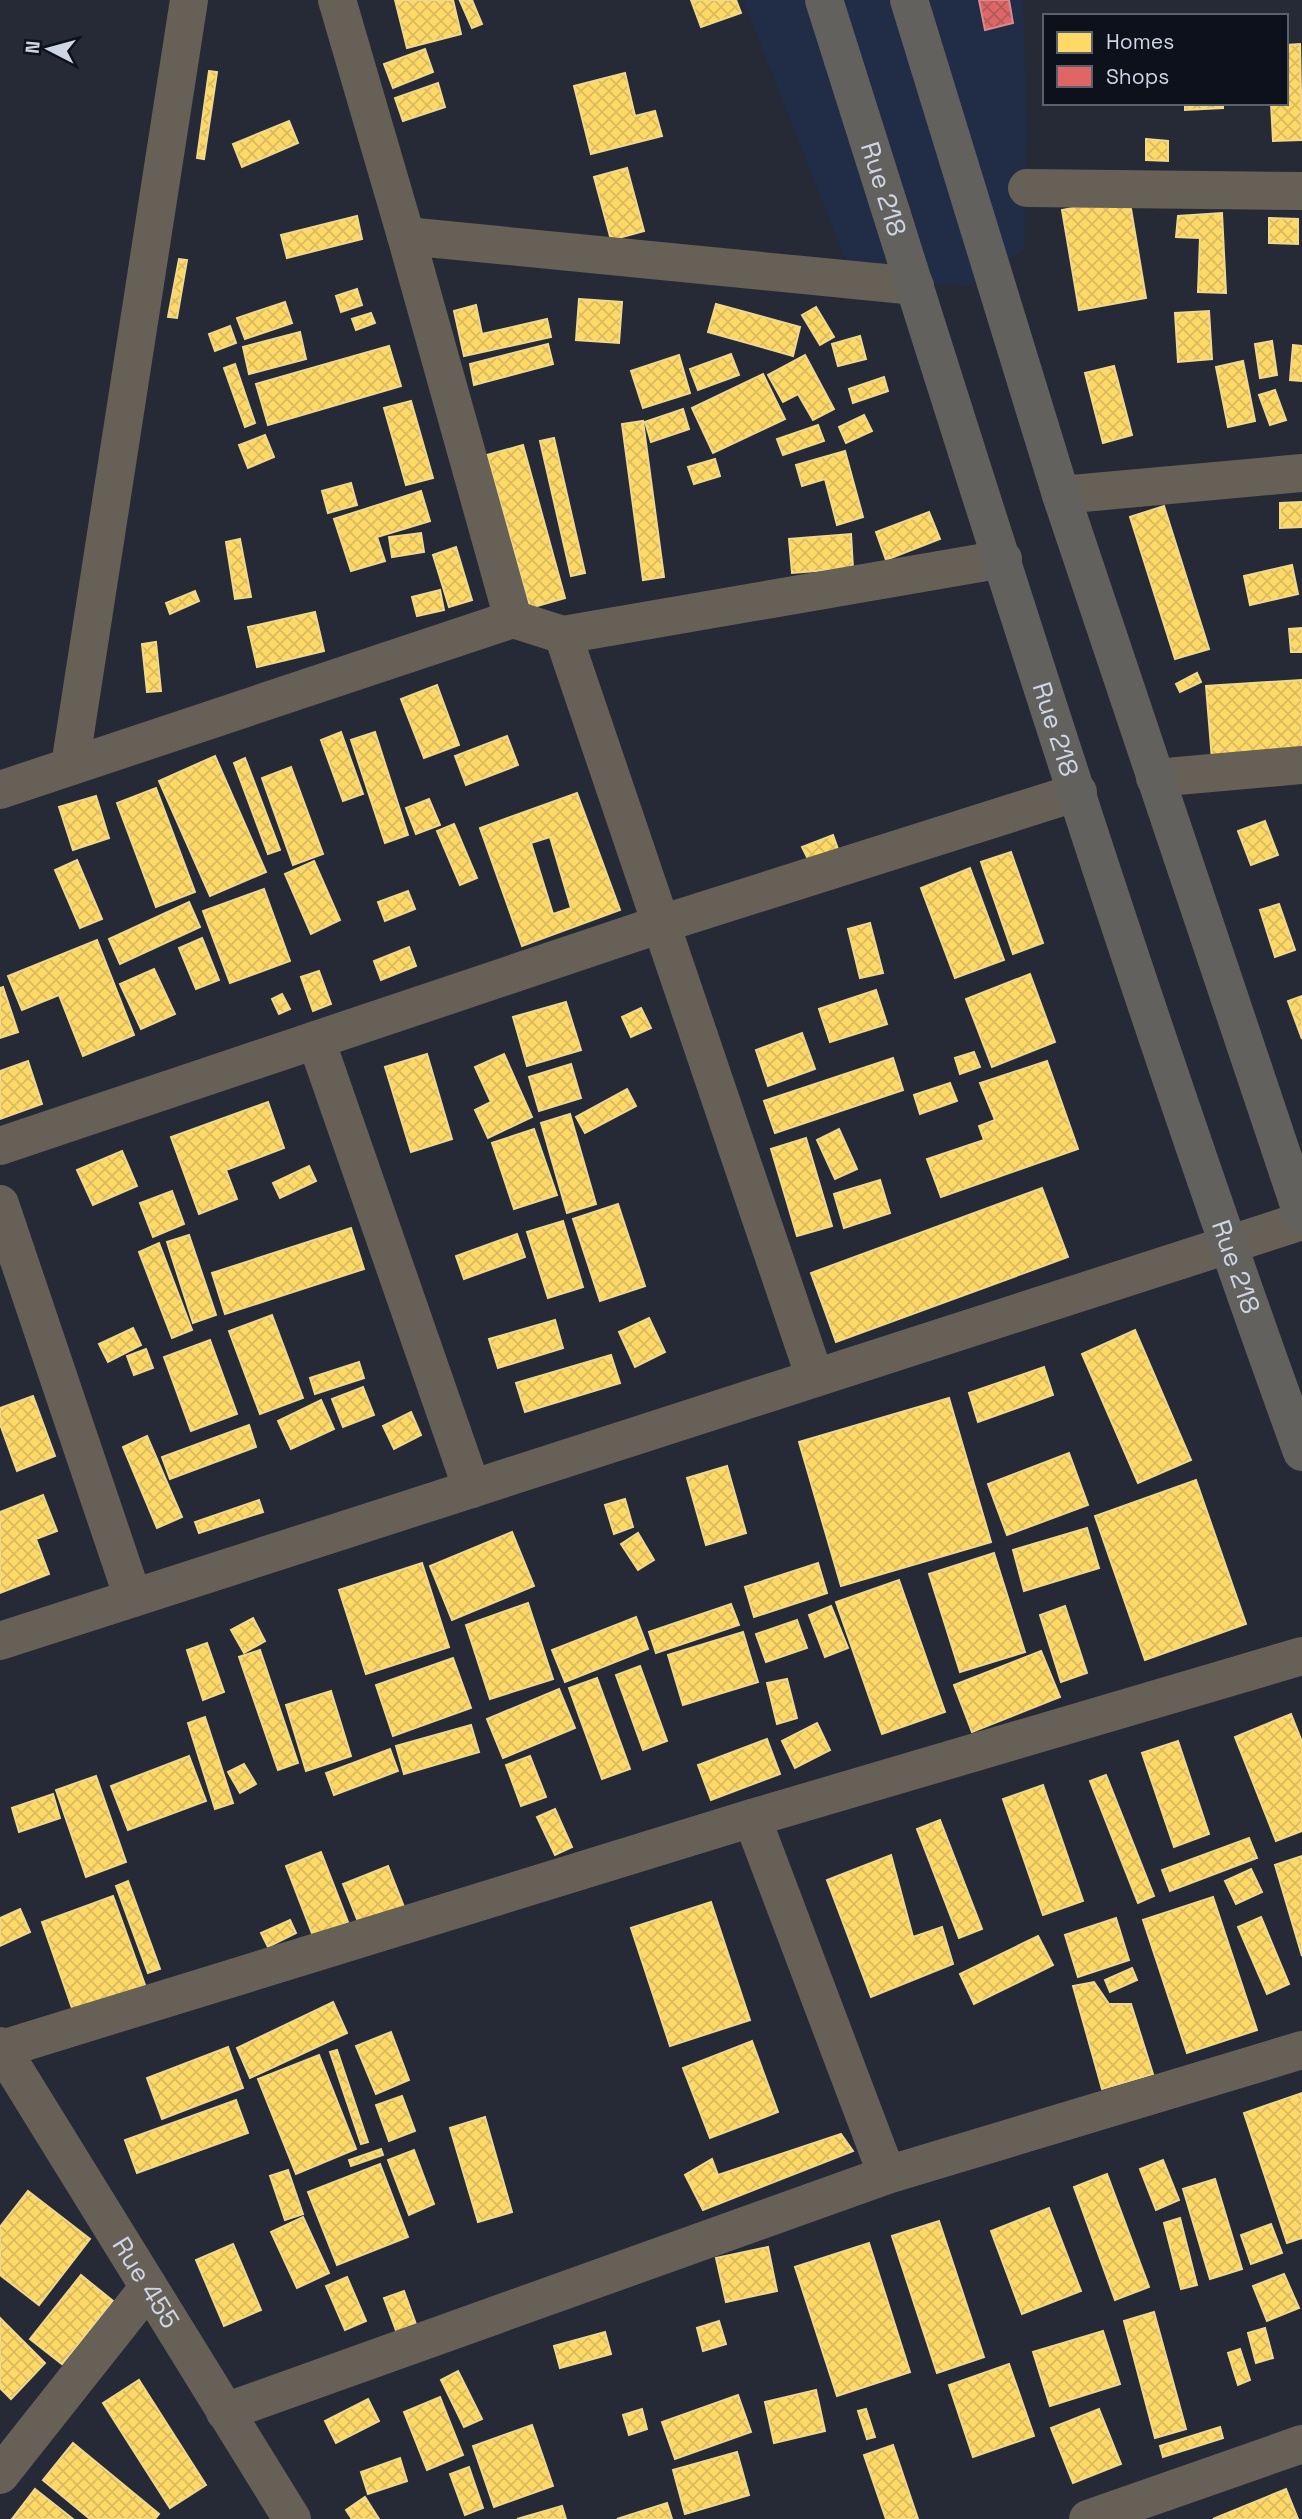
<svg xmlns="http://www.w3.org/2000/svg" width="1302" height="2519" viewBox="0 0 1302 2519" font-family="'Space Grotesk',sans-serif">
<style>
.built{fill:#212d47}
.homes{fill:url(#homes-cross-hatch);stroke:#f0d88c;stroke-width:2;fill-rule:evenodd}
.shops{fill:url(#shops-cross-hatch);stroke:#db888c;stroke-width:2}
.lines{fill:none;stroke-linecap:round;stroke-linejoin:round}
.minor{stroke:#666057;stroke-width:38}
.highway{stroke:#63615e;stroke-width:38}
.labels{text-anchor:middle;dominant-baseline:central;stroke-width:7;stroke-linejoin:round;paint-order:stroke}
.street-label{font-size:26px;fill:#ced6e5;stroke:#0c111b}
</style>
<defs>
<pattern id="homes-cross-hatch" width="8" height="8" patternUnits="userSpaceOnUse" patternTransform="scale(1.75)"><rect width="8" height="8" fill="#ffd966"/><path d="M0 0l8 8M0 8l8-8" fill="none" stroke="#d8ba5f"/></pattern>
<pattern id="shops-cross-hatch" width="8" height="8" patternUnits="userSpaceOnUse" patternTransform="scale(1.75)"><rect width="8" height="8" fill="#e06666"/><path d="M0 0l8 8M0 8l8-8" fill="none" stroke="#af5b5c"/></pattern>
</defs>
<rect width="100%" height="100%" fill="#252a36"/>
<path class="built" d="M 743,0 L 1023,0 L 1027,135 L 1024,250 L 970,286 L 853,279 Z"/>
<path class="homes" d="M 395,0 L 453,0 L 461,34 L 407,48 Z
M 472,0 L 482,24 L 472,28 L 460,1 Z
M 691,0 L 736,0 L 741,13 L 701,27 Z
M 1300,44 L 1302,140 L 1273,141 L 1271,103 L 1286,103 L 1286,45 Z
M 425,49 L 433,72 L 393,88 L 384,64 Z
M 209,71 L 217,72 L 204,159 L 197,158 Z
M 625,73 L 635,116 L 655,111 L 662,136 L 591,154 L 574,86 Z
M 438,83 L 445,107 L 403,121 L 395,98 Z
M 1185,103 L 1223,103 L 1223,108 L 1185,110 Z
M 289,121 L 298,143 L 242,167 L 233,144 Z
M 1146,139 L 1168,141 L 1168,161 L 1146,160 Z
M 627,168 L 644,231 L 611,240 L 594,177 Z
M 1129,197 L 1146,298 L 1079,310 L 1062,210 Z
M 1222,213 L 1226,293 L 1198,292 L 1200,238 L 1176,237 L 1178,216 Z
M 357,216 L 362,239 L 287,258 L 281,235 Z
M 1269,218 L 1298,219 L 1298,244 L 1269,243 Z
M 179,259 L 187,260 L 177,318 L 168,317 Z
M 357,289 L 362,305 L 341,312 L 336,296 Z
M 579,299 L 622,302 L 619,343 L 576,340 Z
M 285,302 L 292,323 L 245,339 L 237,318 Z
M 716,304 L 800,327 L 793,356 L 708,332 Z
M 476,305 L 482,334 L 547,319 L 551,337 L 464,356 L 454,311 Z
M 816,307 L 834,337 L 820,345 L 802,315 Z
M 1209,311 L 1212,359 L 1178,362 L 1175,313 Z
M 371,313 L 375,323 L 356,330 L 352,319 Z
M 230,326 L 236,343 L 215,351 L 209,334 Z
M 300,332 L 306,359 L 249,374 L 243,347 Z
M 860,336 L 866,359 L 838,366 L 832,344 Z
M 1272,341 L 1277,375 L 1260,378 L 1255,344 Z
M 548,344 L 553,364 L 474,385 L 470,364 Z
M 1293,345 L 1302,346 L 1302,381 L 1290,380 Z
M 389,346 L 401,386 L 268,425 L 256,384 Z
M 731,354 L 739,375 L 698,390 L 690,369 Z
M 679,355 L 690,393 L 643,408 L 631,371 Z
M 805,355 L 834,409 L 813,420 L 798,394 L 783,402 L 768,375 Z
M 1243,361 L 1255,421 L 1228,427 L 1216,367 Z
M 235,364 L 255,423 L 245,427 L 224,368 Z
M 1114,366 L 1132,435 L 1103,443 L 1085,373 Z
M 763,374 L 785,419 L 713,453 L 692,408 Z
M 884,377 L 888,391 L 853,403 L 849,389 Z
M 1275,390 L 1286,420 L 1270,425 L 1259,395 Z
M 411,401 L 433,478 L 406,485 L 384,408 Z
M 683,409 L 689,429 L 651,442 L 645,422 Z
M 864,415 L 872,431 L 846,443 L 839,427 Z
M 643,421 L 664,577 L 643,580 L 622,424 Z
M 818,425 L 824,441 L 783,455 L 777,439 Z
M 265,435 L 274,457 L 248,468 L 239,445 Z
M 554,438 L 585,573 L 571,576 L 540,441 Z
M 523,445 L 565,598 L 530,608 L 487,455 Z
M 845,451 L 863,517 L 837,525 L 825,479 L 802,486 L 796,465 Z
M 715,459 L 720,476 L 694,484 L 688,467 Z
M 351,483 L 357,505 L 328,513 L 322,491 Z
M 421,491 L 430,521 L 377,537 L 385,561 L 351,571 L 334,519 Z
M 1302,502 L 1302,527 L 1280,528 L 1280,503 Z
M 1164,506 L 1209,649 L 1175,659 L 1130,517 Z
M 929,512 L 940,539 L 886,560 L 876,532 Z
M 421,533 L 424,552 L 392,557 L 389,537 Z
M 851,534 L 853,568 L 792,573 L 789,539 Z
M 240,539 L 251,597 L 235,599 L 226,542 Z
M 456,547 L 472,600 L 449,607 L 433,555 Z
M 1292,565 L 1298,594 L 1250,605 L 1244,576 Z
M 440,590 L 444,610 L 417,616 L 412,597 Z
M 195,591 L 199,601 L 170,614 L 166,603 Z
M 315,612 L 324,651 L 257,667 L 248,627 Z
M 1302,628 L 1302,652 L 1291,652 L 1289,629 Z
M 156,642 L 161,691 L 147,692 L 142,644 Z
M 1197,673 L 1201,682 L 1180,692 L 1176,684 Z
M 1302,680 L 1302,754 L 1212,760 L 1206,686 Z
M 437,685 L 459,745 L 424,758 L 401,699 Z
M 341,732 L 363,794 L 343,801 L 321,740 Z
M 375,732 L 408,835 L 385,843 L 351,740 Z
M 507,736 L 518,765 L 466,785 L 455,756 Z
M 215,756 L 266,872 L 210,896 L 159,781 Z
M 245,758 L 280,850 L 268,854 L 234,763 Z
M 291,767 L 323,854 L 293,865 L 262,778 Z
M 156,788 L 195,892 L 156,907 L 117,803 Z
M 577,793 L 620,910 L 522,946 L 480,828 ZM 550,837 L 571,908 L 553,914 L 531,843 Z
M 96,796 L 109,838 L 73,850 L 59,807 Z
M 429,799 L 440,825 L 416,834 L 406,808 Z
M 1265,821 L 1278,855 L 1251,865 L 1238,831 Z
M 454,824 L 477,878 L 460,885 L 437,831 Z
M 833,835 L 838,849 L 809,861 L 802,847 Z
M 1011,852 L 1043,943 L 1013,954 L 981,862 Z
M 77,860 L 102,919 L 80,928 L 55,870 Z
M 314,861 L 340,920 L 311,934 L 285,874 Z
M 970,868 L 1004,960 L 955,978 L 921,888 Z
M 264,889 L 290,961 L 230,983 L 203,911 Z
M 408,891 L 415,909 L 385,921 L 378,902 Z
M 189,902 L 200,927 L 120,964 L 109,939 Z
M 1279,904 L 1295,950 L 1275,957 L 1260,910 Z
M 870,923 L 883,973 L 860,978 L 848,929 Z
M 202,938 L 219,980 L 196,989 L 179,948 Z
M 97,940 L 134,1035 L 83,1056 L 59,995 L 22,1010 L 8,976 Z
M 409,947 L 416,966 L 381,980 L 374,961 Z
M 154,969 L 175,1014 L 141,1029 L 120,984 Z
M 319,971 L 331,1004 L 313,1011 L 301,977 Z
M 1030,974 L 1055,1042 L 992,1067 L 966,999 Z
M 3,987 L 18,1032 L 0,1038 L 0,988 Z
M 876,990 L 887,1024 L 830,1042 L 819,1009 Z
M 282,994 L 290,1009 L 279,1014 L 272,999 Z
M 1302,996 L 1302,1039 L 1288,1001 Z
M 566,1002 L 581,1050 L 527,1066 L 513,1017 Z
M 641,1008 L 651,1028 L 631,1037 L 622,1017 Z
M 802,1033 L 815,1069 L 768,1086 L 756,1050 Z
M 974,1052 L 980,1067 L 960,1074 L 955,1058 Z
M 427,1054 L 452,1139 L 411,1152 L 385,1067 Z
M 504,1054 L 532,1117 L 488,1138 L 475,1110 L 491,1102 L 475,1067 Z
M 893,1058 L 903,1090 L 775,1133 L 764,1101 Z
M 28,1061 L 42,1104 L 0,1119 L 0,1071 Z
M 1047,1061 L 1078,1149 L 941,1197 L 927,1159 L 984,1140 L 979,1126 L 995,1120 L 980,1083 Z
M 571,1064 L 581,1098 L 539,1111 L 529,1077 Z
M 950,1083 L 957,1101 L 920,1114 L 914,1095 Z
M 627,1089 L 636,1106 L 585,1133 L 576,1117 Z
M 268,1102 L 284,1148 L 226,1170 L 237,1199 L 199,1214 L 171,1137 Z
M 570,1114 L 596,1204 L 567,1213 L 541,1123 Z
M 534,1129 L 557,1195 L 514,1209 L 492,1143 Z
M 839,1129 L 857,1169 L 835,1179 L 817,1140 Z
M 806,1138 L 832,1226 L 797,1236 L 771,1149 Z
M 122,1151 L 137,1186 L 93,1205 L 77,1170 Z
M 309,1166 L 316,1181 L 280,1198 L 273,1183 Z
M 880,1180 L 890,1213 L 844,1228 L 834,1194 Z
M 1042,1188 L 1068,1257 L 836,1342 L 811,1273 Z
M 172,1191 L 184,1224 L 153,1237 L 140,1203 Z
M 618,1204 L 645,1286 L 600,1301 L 573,1219 Z
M 563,1221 L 583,1287 L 548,1298 L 527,1232 Z
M 351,1228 L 364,1269 L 225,1314 L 212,1273 Z
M 517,1234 L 525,1257 L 464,1279 L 456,1256 Z
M 189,1235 L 216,1315 L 193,1323 L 167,1242 Z
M 159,1243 L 192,1330 L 172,1338 L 139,1252 Z
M 272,1315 L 303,1398 L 260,1414 L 229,1331 Z
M 649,1318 L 665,1352 L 635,1367 L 619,1332 Z
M 555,1320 L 563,1348 L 498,1368 L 489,1339 Z
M 133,1328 L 141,1345 L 108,1362 L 99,1344 Z
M 1135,1330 L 1191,1460 L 1138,1483 L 1082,1354 Z
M 210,1340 L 237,1414 L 191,1431 L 164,1357 Z
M 146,1349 L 153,1368 L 134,1375 L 127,1356 Z
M 611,1355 L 620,1383 L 525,1412 L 516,1383 Z
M 359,1362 L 364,1378 L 315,1394 L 310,1378 Z
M 1044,1367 L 1053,1395 L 978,1422 L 969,1393 Z
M 363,1387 L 374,1415 L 343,1427 L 332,1399 Z
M 33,1396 L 55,1456 L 17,1471 L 0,1424 L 0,1408 Z
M 949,1398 L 991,1542 L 841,1586 L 799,1442 Z
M 321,1400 L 334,1429 L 291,1449 L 278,1421 Z
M 411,1412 L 421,1435 L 394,1449 L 383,1426 Z
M 249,1425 L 256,1447 L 170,1479 L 162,1457 Z
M 147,1436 L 182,1517 L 157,1528 L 123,1447 Z
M 1069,1453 L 1088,1505 L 1007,1535 L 988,1484 Z
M 727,1466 L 746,1533 L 706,1545 L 687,1478 Z
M 1196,1480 L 1246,1624 L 1145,1660 L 1095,1516 Z
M 43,1495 L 57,1531 L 36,1539 L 49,1574 L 0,1593 L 0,1512 Z
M 625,1499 L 633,1527 L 614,1534 L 605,1505 Z
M 259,1500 L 263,1512 L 199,1533 L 195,1522 Z
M 1087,1528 L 1099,1568 L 1024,1591 L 1013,1550 Z
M 512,1532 L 534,1586 L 452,1620 L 430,1566 Z
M 638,1533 L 654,1560 L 638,1570 L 621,1544 Z
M 994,1553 L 1025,1652 L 960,1672 L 929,1574 Z
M 422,1563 L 449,1647 L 366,1674 L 339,1590 Z
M 818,1563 L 827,1593 L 754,1617 L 745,1587 Z
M 899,1580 L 945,1712 L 882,1734 L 836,1602 Z
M 528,1603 L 553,1679 L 490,1699 L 466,1625 Z
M 731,1604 L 739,1625 L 656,1653 L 649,1632 Z
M 831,1606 L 848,1648 L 825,1657 L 809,1615 Z
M 1065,1606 L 1087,1673 L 1061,1682 L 1040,1615 Z
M 636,1617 L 648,1649 L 565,1682 L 552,1650 Z
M 253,1618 L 265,1641 L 244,1653 L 231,1630 Z
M 797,1620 L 807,1648 L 766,1662 L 756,1634 Z
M 743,1632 L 758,1682 L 683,1705 L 668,1655 Z
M 207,1643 L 224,1692 L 203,1700 L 187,1650 Z
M 260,1650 L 298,1763 L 278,1770 L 239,1657 Z
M 1041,1651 L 1060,1697 L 972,1732 L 954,1685 Z
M 453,1658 L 471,1708 L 393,1736 L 376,1685 Z
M 640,1666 L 667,1741 L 643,1750 L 616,1675 Z
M 597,1678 L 630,1769 L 602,1779 L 569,1688 Z
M 787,1679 L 797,1718 L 777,1724 L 767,1683 Z
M 559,1689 L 575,1728 L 503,1758 L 487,1719 Z
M 331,1691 L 351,1756 L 306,1771 L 286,1705 Z
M 1291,1714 L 1302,1742 L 1302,1831 L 1276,1841 L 1235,1737 Z
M 205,1717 L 233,1803 L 215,1809 L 188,1723 Z
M 817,1723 L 830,1750 L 795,1768 L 782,1741 Z
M 471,1725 L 479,1752 L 404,1774 L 396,1746 Z
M 767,1739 L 780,1774 L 711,1800 L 698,1765 Z
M 1178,1741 L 1209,1834 L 1174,1847 L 1142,1753 Z
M 390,1749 L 398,1771 L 334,1795 L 326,1773 Z
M 189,1756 L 206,1801 L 128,1830 L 111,1786 Z
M 530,1756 L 546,1797 L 521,1806 L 506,1765 Z
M 244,1764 L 256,1784 L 240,1793 L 228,1772 Z
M 1106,1775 L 1154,1896 L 1138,1903 L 1090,1781 Z
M 96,1776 L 126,1862 L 86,1877 L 56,1790 Z
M 1043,1785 L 1083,1901 L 1043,1915 L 1003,1799 Z
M 53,1794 L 60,1818 L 19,1832 L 12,1808 Z
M 555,1809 L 572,1847 L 555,1855 L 537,1817 Z
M 940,1820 L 982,1929 L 959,1938 L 917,1829 Z
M 1249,1838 L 1257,1858 L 1170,1891 L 1162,1870 Z
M 321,1852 L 348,1922 L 313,1936 L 286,1866 Z
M 891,1855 L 913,1937 L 942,1927 L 953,1964 L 871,1997 L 827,1880 Z
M 1302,1856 L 1302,1956 L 1275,1865 Z
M 388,1866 L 406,1912 L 361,1929 L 343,1884 Z
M 1251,1869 L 1262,1892 L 1236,1904 L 1225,1881 Z
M 128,1881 L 160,1969 L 148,1973 L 116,1886 Z
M 113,1896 L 145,1985 L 73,2011 L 42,1922 Z
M 1213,1897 L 1257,2030 L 1187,2053 L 1143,1920 Z
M 711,1902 L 750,2020 L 670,2046 L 631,1928 Z
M 20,1909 L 30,1932 L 0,1946 L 0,1918 Z
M 1261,1917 L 1289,1984 L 1267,1994 L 1238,1927 Z
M 1116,1918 L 1129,1960 L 1078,1977 L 1065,1935 Z
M 290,1920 L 296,1933 L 268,1947 L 261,1933 Z
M 1038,1936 L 1053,1965 L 974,2004 L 960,1974 Z
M 1132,1968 L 1137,1980 L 1110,1992 L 1105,1980 Z
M 1094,1982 L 1109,2004 L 1131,2004 L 1153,2074 L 1102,2089 L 1073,1986 Z
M 333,2002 L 347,2033 L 250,2078 L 237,2048 Z
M 391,2032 L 409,2080 L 376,2094 L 356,2046 Z
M 752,2041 L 778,2112 L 710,2138 L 683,2068 Z
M 228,2047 L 243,2088 L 162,2119 L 147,2078 Z
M 337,2050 L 368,2142 L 361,2144 L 330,2052 Z
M 319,2055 L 356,2149 L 296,2174 L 258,2079 Z
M 1302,2093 L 1302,2238 L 1287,2243 L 1244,2113 Z
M 402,2096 L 415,2131 L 389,2141 L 376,2105 Z
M 236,2100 L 248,2133 L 137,2173 L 125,2140 Z
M 485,2117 L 512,2212 L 478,2222 L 450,2128 Z
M 841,2134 L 853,2151 L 703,2210 L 685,2175 L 712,2159 L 718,2175 Z
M 381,2149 L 383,2155 L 351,2166 L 349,2160 Z
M 414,2150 L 434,2204 L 409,2215 L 388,2160 Z
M 1163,2160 L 1179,2200 L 1156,2210 L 1140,2169 Z
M 380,2164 L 408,2237 L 337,2265 L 308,2192 Z
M 288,2170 L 303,2214 L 285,2220 L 270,2176 Z
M 1107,2174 L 1149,2287 L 1115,2300 L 1074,2187 Z
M 1215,2179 L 1242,2269 L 1210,2279 L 1183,2189 Z
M 28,2191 L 90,2239 L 39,2305 L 0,2275 L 0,2227 Z
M 1049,2208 L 1081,2291 L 1022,2314 L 991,2231 Z
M 303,2217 L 329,2273 L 297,2288 L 271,2232 Z
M 1180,2218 L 1197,2285 L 1181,2289 L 1164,2223 Z
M 939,2221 L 984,2357 L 937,2373 L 892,2236 Z
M 1271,2224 L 1282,2253 L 1251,2264 L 1241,2235 Z
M 869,2243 L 910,2372 L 837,2396 L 795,2267 Z
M 233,2244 L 261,2310 L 224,2326 L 196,2260 Z
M 768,2247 L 777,2291 L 726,2302 L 716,2258 Z
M 1284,2274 L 1299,2308 L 1267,2321 L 1253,2286 Z
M 81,2275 L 113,2301 L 62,2364 L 30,2339 Z
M 347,2277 L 366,2321 L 345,2330 L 326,2286 Z
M 404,2291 L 417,2327 L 397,2333 L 384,2298 Z
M 1154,2312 L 1186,2429 L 1155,2438 L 1124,2321 Z
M 0,2318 L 45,2363 L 11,2399 L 0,2388 Z
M 719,2321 L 726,2344 L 703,2351 L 697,2328 Z
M 1265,2328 L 1273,2358 L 1256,2363 L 1248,2333 Z
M 1103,2331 L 1120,2384 L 1050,2406 L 1033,2352 Z
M 605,2332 L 611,2354 L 560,2368 L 554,2346 Z
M 1240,2349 L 1250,2380 L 1238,2385 L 1228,2353 Z
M 1009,2364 L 1034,2436 L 973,2457 L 949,2385 Z
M 458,2371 L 482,2419 L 464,2427 L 441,2380 Z
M 139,2380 L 206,2485 L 170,2508 L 103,2403 Z
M 816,2390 L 825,2431 L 774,2443 L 765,2402 Z
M 738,2395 L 751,2432 L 675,2459 L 662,2422 Z
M 440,2397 L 463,2455 L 427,2470 L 404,2412 Z
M 368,2399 L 379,2421 L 336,2443 L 325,2421 Z
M 642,2409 L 647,2429 L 629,2435 L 623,2415 Z
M 866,2409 L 875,2437 L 867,2439 L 858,2411 Z
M 1099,2409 L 1121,2464 L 1073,2483 L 1051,2428 Z
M 532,2425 L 553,2486 L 494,2507 L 473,2446 Z
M 1220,2427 L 1223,2438 L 1163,2457 L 1160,2446 Z
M 73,2443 L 159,2514 L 155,2519 L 90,2519 L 43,2480 Z
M 893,2445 L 918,2519 L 886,2519 L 864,2455 Z
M 737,2452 L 749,2495 L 685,2514 L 673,2470 Z
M 400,2458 L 407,2481 L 368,2494 L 361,2472 Z
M 469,2467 L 483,2508 L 465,2515 L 450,2474 Z
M 35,2489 L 73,2519 L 12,2519 Z
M 1286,2489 L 1298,2519 L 1213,2519 Z
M 365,2497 L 379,2519 L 352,2519 L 346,2510 Z
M 667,2503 L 672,2519 L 617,2519 Z
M 562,2506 L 566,2519 L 517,2519 Z"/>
<path class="shops" d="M 979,0 L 1009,0 L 1013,23 L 985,30 Z"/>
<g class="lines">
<g class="minor">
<path d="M 337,0 L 406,236 L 513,619"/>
<path d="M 1027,188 L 1302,191"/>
<path d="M 406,236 L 915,286"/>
<path d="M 1061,495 L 1302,473"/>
<path d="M 563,635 L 815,1378"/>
<path d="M 70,766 L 189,0"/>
<path d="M 1155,778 L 1302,765"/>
<path d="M 0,790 L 513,619 L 563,635 L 1003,559"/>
<path d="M 316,1040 L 472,1489"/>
<path d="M 0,1146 L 661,924 L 1078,792"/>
<path d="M 0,1204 L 133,1598"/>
<path d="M 0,1641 L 1302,1221"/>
<path d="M 752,1818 L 887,2175"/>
<path id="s1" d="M 0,2046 L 292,2519"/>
<path d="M 2,2049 L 752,1818 L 1302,1656"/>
<path d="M 225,2412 L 887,2175 L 1302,2050"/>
<path d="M 0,2475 L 148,2288"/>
<path d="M 1088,2519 L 1302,2444"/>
</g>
<g class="highway">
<path id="s2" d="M 824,0 C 978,486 1128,973 1302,1452"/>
<path d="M 909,0 L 1061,495 L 1302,1214"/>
</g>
</g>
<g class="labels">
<g class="street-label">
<text stroke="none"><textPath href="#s2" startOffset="198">Rue 218</textPath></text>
<text stroke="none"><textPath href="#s2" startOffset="765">Rue 218</textPath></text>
<text stroke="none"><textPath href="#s2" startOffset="1332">Rue 218</textPath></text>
<text stroke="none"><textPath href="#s1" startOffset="278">Rue 455</textPath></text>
</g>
</g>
<rect x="1043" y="14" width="245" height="91" fill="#0c111b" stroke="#5a606c" stroke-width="2"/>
<rect x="1057" y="32" width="35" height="21" fill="#ffd966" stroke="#5a606c" stroke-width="2"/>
<text x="1106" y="49" font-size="21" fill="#ced6e5">Homes</text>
<rect x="1057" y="66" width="35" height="21" fill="#e06666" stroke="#5a606c" stroke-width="2"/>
<text x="1106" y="84" font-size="21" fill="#ced6e5">Shops</text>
<g transform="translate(49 49) rotate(276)" stroke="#0c111b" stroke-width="5" paint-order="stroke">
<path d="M0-5L12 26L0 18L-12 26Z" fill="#ced6e5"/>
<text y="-10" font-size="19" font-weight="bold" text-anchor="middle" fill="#ced6e5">N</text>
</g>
</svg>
